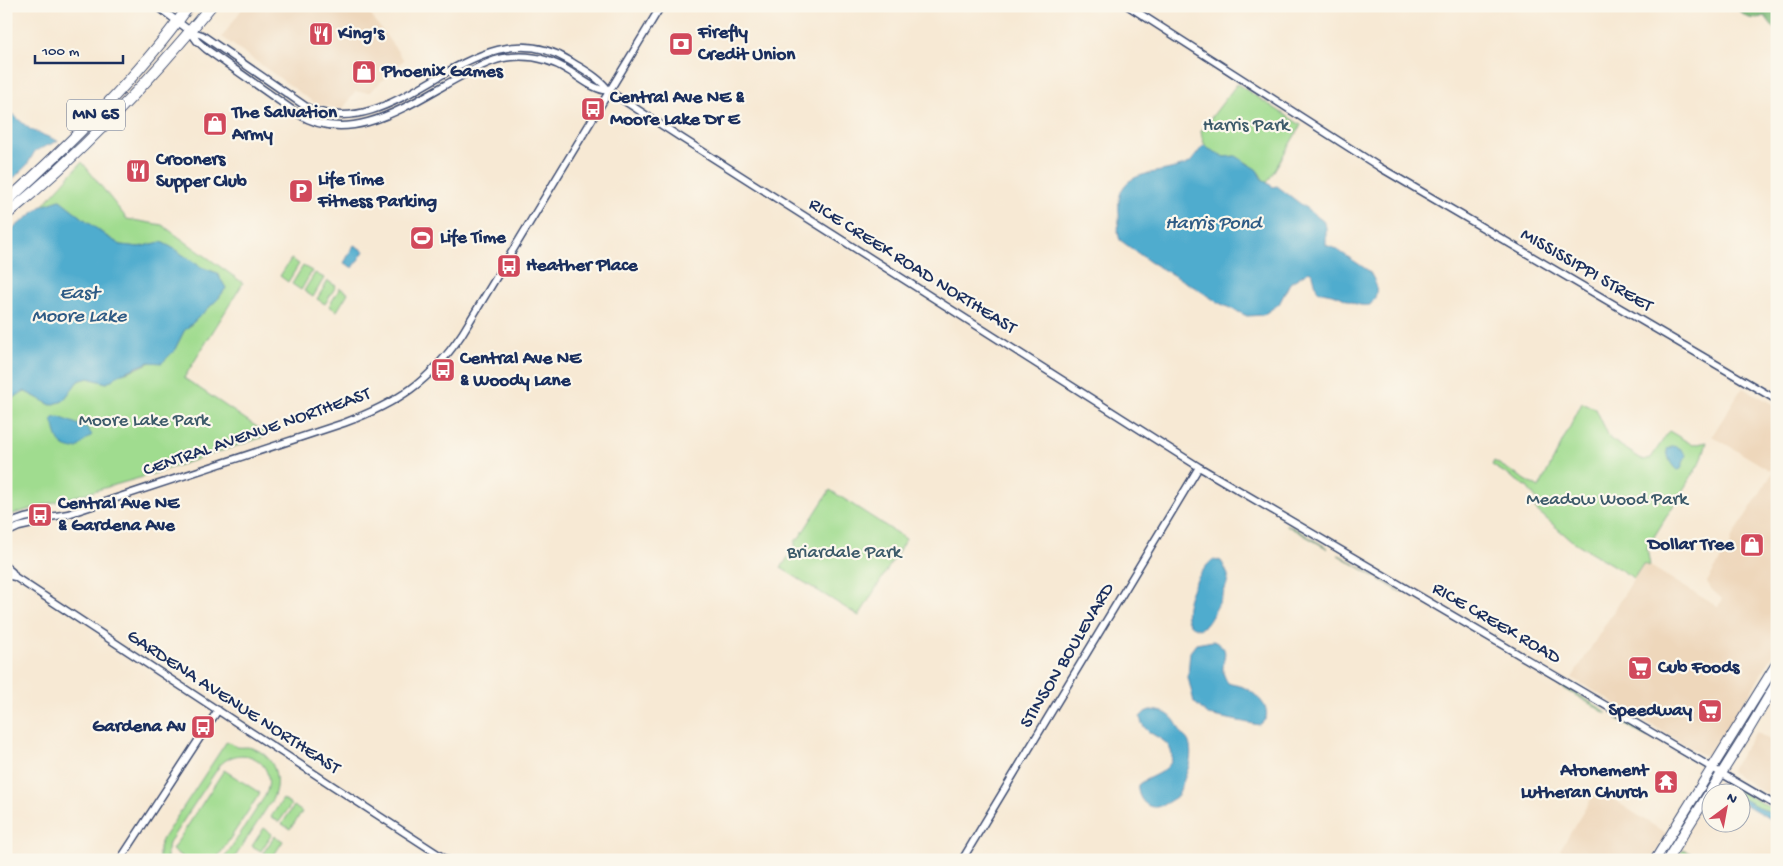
<svg xmlns="http://www.w3.org/2000/svg" width="1783" height="866" viewBox="0 0 1783 866" font-family="'Gochi Hand',sans-serif">
<style>
.built{fill:#eed7bb}
.green{fill:#a0dc8f;stroke:#5e8676}
.forest{fill:#80bc7a;stroke:#4e766c}
.water{fill:#50acce;stroke:#366e96}
.lines{fill:none;stroke-linecap:round;stroke-linejoin:round}
.minor-casing{stroke:#3c4b70;stroke-width:9}
.major-casing{stroke:#3c4b70;stroke-width:11}
.highway-casing{stroke:#3c4b70;stroke-width:12}
.minor{stroke:#fff;stroke-width:6}
.major{stroke:#fff;stroke-width:9}
.highway{stroke:#fff;stroke-width:10}
.labels{text-anchor:middle;dominant-baseline:central;stroke-width:4.5;stroke-linejoin:round;paint-order:stroke}
.shield{fill:#fbf7ec;stroke:#5e6b89;stroke-width:1}
.shield-label{font-size:18px;font-weight:bold;fill:#1b2f5e}
.poi-label{font-size:19px;font-weight:bold;fill:#1b2f5e;stroke:#fbf7ec;text-anchor:start}
.park-label{font-size:19px;fill:#3c5a6a;stroke:#fbf7ec}
.street-label{font-size:19px;fill:#1b2f5e;stroke:#fbf7ec}
.water-label{font-size:20px;font-style:italic;fill:#2e5b85;stroke:#fbf7ec}
</style>
<rect width="100%" height="100%" fill="#fbf7ec"/>
<filter id="ink" filterUnits="userSpaceOnUse"><feTurbulence type="fractalNoise" baseFrequency=".02" numOctaves="2"/><feDisplacementMap in="SourceGraphic" scale="10" xChannelSelector="R" yChannelSelector="G"/><feConvolveMatrix kernelMatrix="1 2 1 2 8 2 1 2 1" color-interpolation-filters="sRGB"/></filter>
<filter id="wash" filterUnits="userSpaceOnUse"><feTurbulence type="fractalNoise" baseFrequency=".0096" numOctaves="4" result="noise"/><feDisplacementMap in="SourceGraphic" scale="20" xChannelSelector="R" yChannelSelector="G"/><feGaussianBlur stdDeviation="1.12" result="paint"/><feColorMatrix in="noise" values="0 0 0 0 0 0 0 0 0 0 0 0 0 0 0 0 0 1.4 0 .05"/><feComposite in="paint" operator="in"/></filter>
<g filter="url(#wash)">
<rect width="100%" height="100%" fill="#f7e9d4"/>
<path class="built" d="M 244,6 L 364,6 L 404,60 L 370,92 L 355,92 L 342,110 L 316,104 L 222,37 Z
M 1743,388 L 1777,406 L 1777,649 L 1711,756 L 1708,758 L 1572,678 L 1643,564 L 1650,566 L 1718,607 L 1722,599 L 1712,590 L 1707,582 L 1727,549 L 1729,550 L 1732,538 L 1773,472 L 1712,436 L 1740,391 Z
M 1756,732 L 1777,744 L 1777,782 L 1769,796 L 1733,773 L 1731,770 Z
M 1597,789 L 1667,834 L 1651,860 L 1565,860 L 1566,855 L 1560,850 Z"/>
<path class="green" d="M 1237,84 L 1301,125 L 1267,183 C 1263,180 1262,178 1260,174 C 1256,168 1243,160 1237,157 C 1234,155 1230,157 1226,157 C 1210,155 1202,146 1201,131 Z
M 82,162 L 127,219 L 162,225 L 243,283 L 184,378 L 269,435 L 150,475 L 6,516 L 6,403 L 24,391 L 51,405 L 63,401 L 78,381 L 88,378 L 107,383 L 120,374 L 138,368 L 174,351 L 184,331 L 218,299 L 226,288 L 217,273 L 201,267 L 171,247 L 161,242 L 139,247 L 121,245 L 106,236 L 60,200 L 42,206 Z
M 291,259 L 299,264 L 288,282 L 280,276 Z
M 303,266 L 312,271 L 301,290 L 292,284 Z
M 315,273 L 324,278 L 313,297 L 304,291 Z
M 328,281 L 336,286 L 325,304 L 317,299 Z
M 340,288 L 348,293 L 337,311 L 329,306 Z
M 1582,403 L 1596,409 L 1610,439 L 1643,460 L 1651,458 L 1669,431 L 1693,445 L 1707,442 L 1701,461 L 1647,548 L 1650,566 L 1643,564 L 1634,578 L 1571,540 L 1535,509 L 1537,500 L 1527,487 L 1492,465 L 1494,461 L 1539,488 Z
M 830,490 L 906,539 L 859,616 L 781,568 L 795,546 L 795,541 L 799,538 Z
M 1287,524 L 1326,547 L 1328,549 L 1286,525 Z
M 1338,555 L 1341,556 L 1401,592 Z
M 1550,680 L 1554,680 L 1605,711 L 1607,714 Z
M 1616,719 L 1619,719 C 1628,724 1643,729 1648,738 Z
M 227,741 C 229,742 234,746 237,747 C 242,748 247,746 252,748 C 275,755 282,780 272,800 L 233,860 L 223,860 L 265,796 C 280,765 244,741 220,765 L 170,841 L 167,850 L 167,860 L 159,860 L 159,847 L 163,838 Z
M 224,770 L 260,793 L 216,860 L 187,860 L 172,850 Z
M 1724,783 L 1777,811 L 1777,817 L 1741,798 L 1740,794 C 1734,793 1723,794 1718,791 Z
M 283,799 L 291,805 L 279,822 L 271,817 Z
M 294,806 L 302,812 L 290,829 L 282,824 Z
M 264,828 L 272,834 L 261,851 L 252,846 Z
M 275,836 L 283,841 L 272,858 L 263,853 Z
M 1683,849 L 1701,860 L 1676,860 Z"/>
<path class="forest" d="M 1734,6 L 1777,6 L 1777,32 L 1765,16 C 1750,22 1745,17 1734,6 Z"/>
<path class="water" d="M 6,109 L 31,130 L 58,141 L 35,151 L 27,165 L 6,186 Z
M 1204,145 L 1209,149 L 1225,157 L 1236,156 L 1257,170 L 1261,178 L 1267,183 L 1273,187 L 1277,186 L 1323,221 L 1326,227 L 1326,245 L 1336,249 L 1369,271 C 1377,283 1380,294 1370,305 C 1355,307 1349,300 1336,295 C 1329,293 1323,293 1317,290 L 1313,274 L 1309,271 L 1290,283 L 1279,304 L 1263,315 L 1247,316 L 1217,302 L 1196,288 L 1150,262 L 1120,240 C 1116,230 1120,223 1119,213 C 1115,170 1149,176 1178,167 C 1181,166 1186,165 1189,163 C 1194,159 1199,150 1204,145 Z
M 60,200 L 106,236 L 121,245 L 139,247 L 161,242 L 171,247 L 201,267 L 217,273 L 226,288 L 218,299 L 184,331 L 174,351 L 162,363 L 149,362 L 120,374 L 107,383 L 88,378 L 78,381 L 63,401 L 51,405 L 24,391 L 6,403 L 6,234 L 42,206 Z
M 354,245 L 364,251 L 353,268 L 344,263 Z
M 59,417 L 87,428 L 92,435 C 87,438 82,445 77,448 C 73,450 70,448 66,447 C 54,441 57,430 52,420 L 53,418 Z
M 1673,446 L 1681,449 L 1686,455 L 1681,469 L 1677,470 C 1671,466 1667,456 1667,449 Z
M 1214,559 L 1221,561 C 1224,565 1226,571 1228,575 C 1230,584 1212,618 1206,625 C 1205,626 1200,628 1199,629 C 1195,627 1191,627 1189,623 C 1179,607 1200,568 1214,559 Z
M 1213,641 C 1232,649 1222,655 1223,672 C 1224,676 1226,680 1228,683 C 1233,685 1238,685 1243,687 C 1257,693 1278,714 1259,725 L 1208,715 L 1194,702 L 1188,677 L 1189,663 L 1190,652 L 1196,644 Z
M 1150,710 C 1167,711 1174,716 1180,731 C 1182,736 1187,737 1189,743 C 1195,761 1183,779 1178,796 C 1172,799 1164,806 1156,807 C 1144,808 1137,795 1138,785 C 1147,776 1178,771 1171,751 C 1165,734 1144,738 1140,717 L 1145,712 Z
M 1741,798 L 1777,817 L 1777,823 L 1741,802 Z"/>
</g>
<g filter="url(#ink)">
<g class="lines">
<defs>
<path id="minor" d="M 157,6 L 190,31 L 197,41 L 206,49 L 298,114 C 355,150 418,97 469,72 C 482,65 496,58 511,57 C 532,55 552,60 569,71 C 582,79 594,90 609,91
M 1128,6 L 1381,168 L 1777,400
M 190,31 L 202,35 L 308,108 C 401,148 473,2 570,61 C 584,70 599,77 609,91 L 680,137 L 1199,467 L 1777,806
M 6,526 C 16,520 34,513 44,518
M 6,533 L 19,527 L 41,522 L 44,518 L 68,514 L 344,423 C 397,403 430,382 462,334 L 661,6
M 6,567 L 12,572 L 15,577 L 333,786 L 447,860
M 6,575 L 15,577
M 120,860 L 218,710
M 962,860 L 1199,467"/>
<path id="major" d="M 1655,860 L 1777,663
M 1667,860 L 1745,736 L 1777,682"/>
<path id="highway" d="M 6,202 C 72,142 137,78 189,6
M 6,215 C 82,153 149,82 211,6"/>
</defs>
<use href="#minor" class="minor-casing"/>
<use href="#major" class="major-casing"/>
<use href="#highway" class="highway-casing"/>
<use href="#minor" class="minor"/>
<use href="#major" class="major"/>
<use href="#highway" class="highway"/>
</g>
</g>
<defs>
<symbol id="restaurant-square" viewBox="-11 -11 22 22"><rect x="-9" y="-9" width="18" height="18" rx="4" fill="#d1495b" stroke="#fbf7ec"/><path d="M-5-6h1v4h1v-4h1v4h1v-4h1v5L-1.5 .5V6h-2V.5L-5-1ZM5-6V6H3V1.5H1.5Q1.5-4 5-6Z" fill="#fff"/></symbol>
<symbol id="bank-square" viewBox="-11 -11 22 22"><rect x="-9" y="-9" width="18" height="18" rx="4" fill="#d1495b" stroke="#fbf7ec"/><path d="M-6-4H6V4H-6ZM0-2.3a2.3 2.3 0 1 0 0 4.6a2.3 2.3 0 1 0 0-4.6Z" fill="#fff"/></symbol>
<symbol id="shop-square" viewBox="-11 -11 22 22"><rect x="-9" y="-9" width="18" height="18" rx="4" fill="#d1495b" stroke="#fbf7ec"/><path d="M-5-2.5h2.3a2.7 3.5 0 0 1 5.4 0H5L5.5 6h-11ZM-1.5-2.5h3a1.5 2.3 0 0 0-3 0Z" fill="#fff"/></symbol>
<symbol id="bus-square" viewBox="-11 -11 22 22"><rect x="-9" y="-9" width="18" height="18" rx="4" fill="#d1495b" stroke="#fbf7ec"/><path d="M-5-6H5V4H4V6H2V4H-2V6H-4V4H-5ZM-3.5-4V0h7V-4ZM-3.5 1.2v1.5H-2V1.2ZM2 1.2v1.5H3.5V1.2Z" fill="#fff"/></symbol>
<symbol id="parking-square" viewBox="-11 -11 22 22"><rect x="-9" y="-9" width="18" height="18" rx="4" fill="#d1495b" stroke="#fbf7ec"/><path d="M-3.5-5.5H1a3.5 3.5 0 0 1 0 7H-1V5.5H-3.5ZM-1-3.4V-.6H.8a1.4 1.4 0 0 0 0-2.8Z" fill="#fff"/></symbol>
<symbol id="stadium-square" viewBox="-11 -11 22 22"><rect x="-9" y="-9" width="18" height="18" rx="4" fill="#d1495b" stroke="#fbf7ec"/><path d="M0-5a6.5 5 0 1 0 0 10a6.5 5 0 1 0 0-10ZM-3.5-1.8h7v3.6h-7Z" fill="#fff"/></symbol>
<symbol id="supermarket-square" viewBox="-11 -11 22 22"><rect x="-9" y="-9" width="18" height="18" rx="4" fill="#d1495b" stroke="#fbf7ec"/><path d="M-6-5.5h2.5l.6 2H6L4.5 2H-2.5L-4.4-4H-6ZM-1.5 3.2a1.3 1.3 0 1 0 .1 0ZM3 3.2a1.3 1.3 0 1 0 .1 0Z" fill="#fff"/></symbol>
<symbol id="temple-square" viewBox="-11 -11 22 22"><rect x="-9" y="-9" width="18" height="18" rx="4" fill="#d1495b" stroke="#fbf7ec"/><path d="M0-6L5-2H3V0L6.5 2.5H4V6H1.5V3h-3V6H-4V2.5H-6.5L-3 0V-2H-5Z" fill="#fff"/></symbol>
</defs>
<g fill-rule="evenodd">
<use href="#restaurant-square" x="307" y="20" width="28" height="28"/>
<use href="#bank-square" x="667" y="30" width="28" height="28"/>
<use href="#shop-square" x="350" y="58" width="28" height="28"/>
<use href="#bus-square" x="579" y="95" width="28" height="28"/>
<use href="#shop-square" x="201" y="110" width="28" height="28"/>
<use href="#restaurant-square" x="124" y="157" width="28" height="28"/>
<use href="#parking-square" x="287" y="177" width="28" height="28"/>
<use href="#stadium-square" x="408" y="224" width="28" height="28"/>
<use href="#bus-square" x="495" y="252" width="28" height="28"/>
<use href="#bus-square" x="429" y="356" width="28" height="28"/>
<use href="#bus-square" x="26" y="501" width="28" height="28"/>
<use href="#shop-square" x="1738" y="531" width="28" height="28"/>
<use href="#supermarket-square" x="1626" y="654" width="28" height="28"/>
<use href="#supermarket-square" x="1696" y="697" width="28" height="28"/>
<use href="#bus-square" x="189" y="713" width="28" height="28"/>
<use href="#temple-square" x="1652" y="768" width="28" height="28"/>
</g>
<g class="labels">
<rect class="shield" x="67" y="99.5" width="58" height="31" rx="4"/>
<g class="shield-label">
<text x="96" y="115">MN 65</text>
</g>
<g class="poi-label">
<text x="698" y="33">Firefly<tspan x="698" dy="22">Credit Union</tspan></text>
<text x="338" y="34">King's</text>
<text x="382" y="72">Phoenix Games</text>
<text x="610" y="98">Central Ave NE &amp;<tspan x="610" dy="22">Moore Lake Dr E</tspan></text>
<text x="232" y="113">The Salvation<tspan x="232" dy="22">Army</tspan></text>
<text x="156" y="160">Crooners<tspan x="156" dy="22">Supper Club</tspan></text>
<text x="318" y="180">Life Time<tspan x="318" dy="22">Fitness Parking</tspan></text>
<text x="440" y="238">Life Time</text>
<text x="526" y="266">Heather Place</text>
<text x="460" y="359">Central Ave NE<tspan x="460" dy="22">&amp; Woody Lane</tspan></text>
<text x="58" y="504">Central Ave NE<tspan x="58" dy="22">&amp; Gardena Ave</tspan></text>
<text x="1734" y="545" text-anchor="end">Dollar Tree</text>
<text x="1658" y="668">Cub Foods</text>
<text x="1692" y="711" text-anchor="end">Speedway</text>
<text x="186" y="727" text-anchor="end">Gardena Av</text>
<text x="1648" y="771" text-anchor="end">Atonement<tspan x="1648" dy="22">Lutheran Church</tspan></text>
</g>
<g class="park-label">
<text x="1246" y="126">Harris Park</text>
<text x="144" y="421">Moore Lake Park</text>
<text x="1607" y="500">Meadow Wood Park</text>
<text x="844" y="553">Briardale Park</text>
</g>
<g class="street-label">
<text transform="translate(912 267) rotate(32)">RICE CREEK ROAD NORTHEAST</text>
<text transform="translate(1586 271) rotate(30)">MISSISSIPPI STREET</text>
<text transform="translate(257 433) rotate(-19)">CENTRAL AVENUE NORTHEAST</text>
<text transform="translate(1496 624) rotate(30)">RICE CREEK ROAD</text>
<text transform="translate(1068 656) rotate(-59)">STINSON BOULEVARD</text>
<text transform="translate(233 703) rotate(33)">GARDENA AVENUE NORTHEAST</text>
</g>
<g class="water-label">
<text x="1213" y="224">Harris Pond</text>
<text x="79" y="294">East<tspan x="79" dy="23">Moore Lake</tspan></text>
</g>
</g>
<rect width="1783" height="866" fill="none" stroke="#fbf7ec" stroke-width="25"/>
<g transform="translate(1726 808) rotate(32)"><circle r="24" fill="#fbf7ec" stroke="#a1a7b3"/>
<path d="M0-4L9 19L0 12L-9 19Z" fill="#d1495b"/>
<text y="-8" font-size="14" font-weight="bold" text-anchor="middle" fill="#1b2f5e">N</text>
</g>
<path d="M35 55v8h88v-8" fill="none" stroke="#1b2f5e" stroke-width="2.5"/>
<text x="42" y="55" font-size="15" fill="#1b2f5e" stroke="#fbf7ec" stroke-width="4" paint-order="stroke">100 m</text>
</svg>
